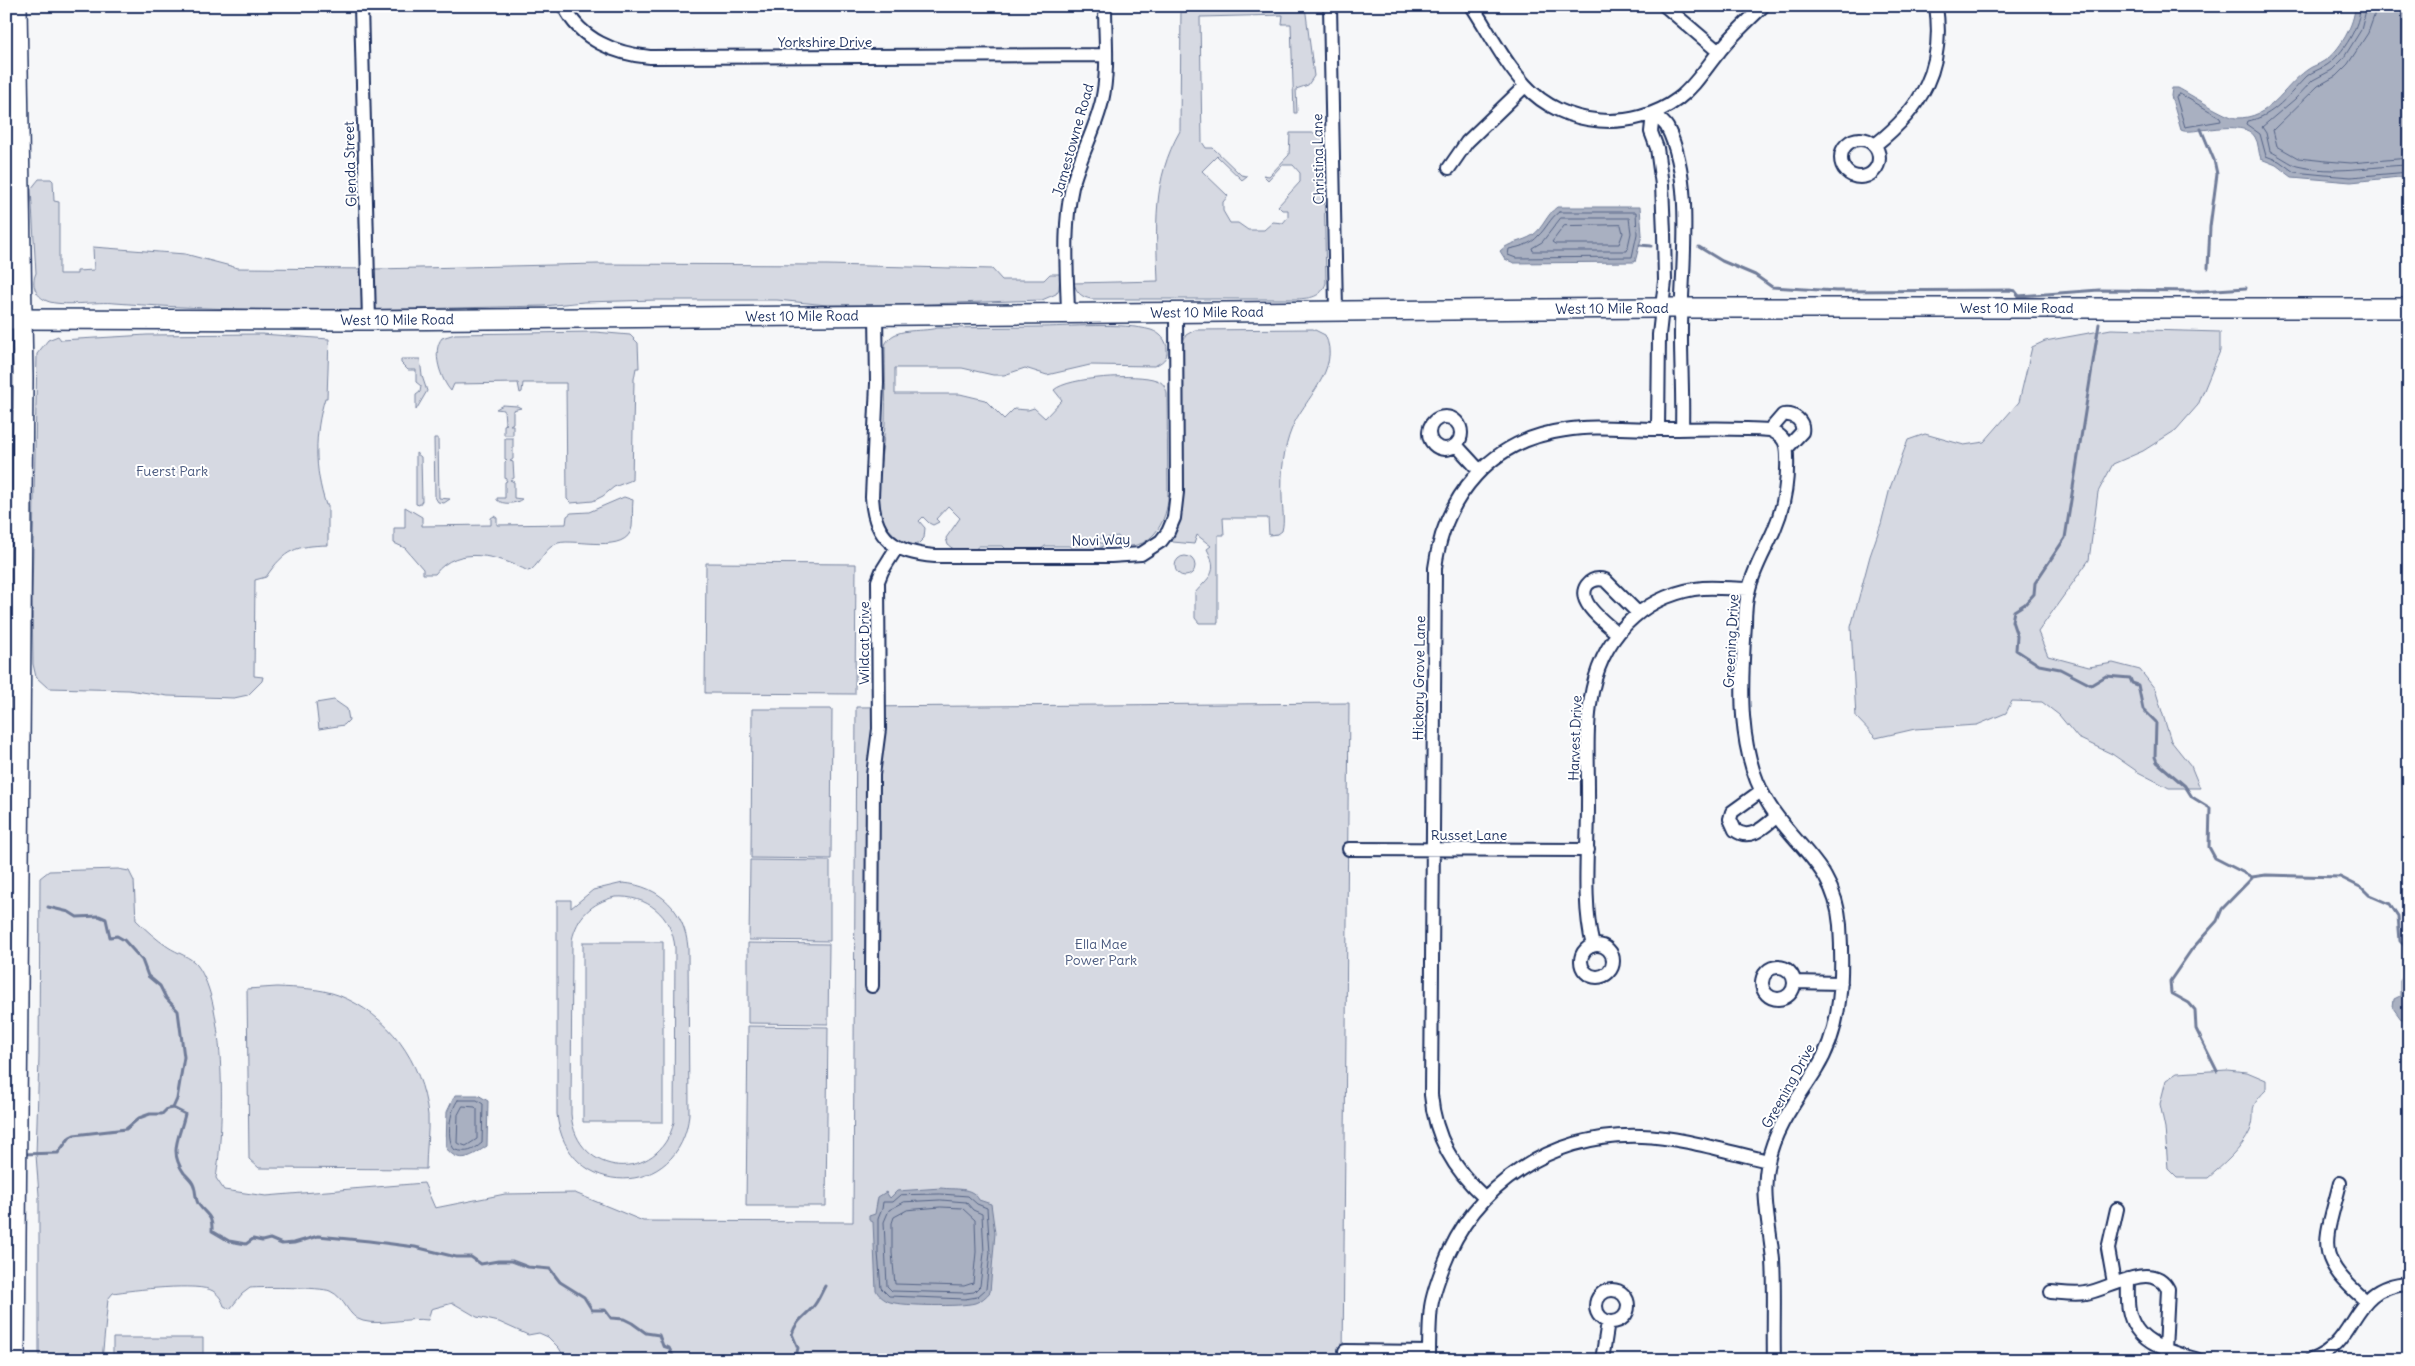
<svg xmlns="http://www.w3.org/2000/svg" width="2415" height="1366" viewBox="0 0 2415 1366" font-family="Delius,sans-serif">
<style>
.green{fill:#d6d9e2;stroke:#7884a0;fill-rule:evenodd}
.water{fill:#a9b0c1;stroke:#707c99}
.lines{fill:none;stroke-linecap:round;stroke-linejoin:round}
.shore{stroke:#546386;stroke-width:1}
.stream{stroke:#707c99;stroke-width:3}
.street-casing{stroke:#1b2f5e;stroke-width:16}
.secondary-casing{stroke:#1b2f5e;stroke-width:22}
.street{stroke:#fff;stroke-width:12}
.secondary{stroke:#fff;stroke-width:19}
.labels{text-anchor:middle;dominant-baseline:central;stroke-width:4;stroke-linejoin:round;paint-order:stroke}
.street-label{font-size:14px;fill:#1b2f5e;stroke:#fff}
.park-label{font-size:14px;fill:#4a5a7f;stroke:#fff}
</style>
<rect width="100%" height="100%" fill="#f6f7f9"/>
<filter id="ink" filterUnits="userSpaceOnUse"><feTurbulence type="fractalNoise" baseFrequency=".02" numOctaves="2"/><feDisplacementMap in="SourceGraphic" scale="10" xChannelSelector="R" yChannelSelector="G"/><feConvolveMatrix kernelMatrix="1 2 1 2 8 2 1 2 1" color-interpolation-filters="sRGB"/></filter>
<g filter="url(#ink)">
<path class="green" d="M 1181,6 L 1305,6 L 1314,76 L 1308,85 L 1296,89 L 1297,113 L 1294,113 L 1291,24 L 1282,24 L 1283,15 L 1200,17 L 1202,142 L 1206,148 L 1213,148 L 1241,175 L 1247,176 L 1242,180 L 1217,156 L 1202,171 L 1228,196 L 1223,202 L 1223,211 L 1230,223 L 1238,223 L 1248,230 L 1264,230 L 1273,222 L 1283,223 L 1288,217 L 1288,210 L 1282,210 L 1278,206 L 1300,182 L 1300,173 L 1293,165 L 1282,165 L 1268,180 L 1263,175 L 1269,176 L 1289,155 L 1290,133 L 1315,133 L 1323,137 L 1326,283 C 1321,298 1310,298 1297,299 L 1091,299 C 1081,297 1076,292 1074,283 L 1158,281 C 1156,227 1152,180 1180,131 Z
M 39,179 L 51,179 L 53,181 L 54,201 L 59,202 L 59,274 L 77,274 L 77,271 L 94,270 L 93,247 L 185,254 L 238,268 L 375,269 L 598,264 L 828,265 L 992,269 L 1002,280 L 1044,280 L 1050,274 L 1060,274 L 1059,289 L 1056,294 L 1042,300 L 898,305 L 827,305 L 777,300 L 657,300 L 584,302 L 544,306 C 401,309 258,314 115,303 C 98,301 61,307 47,301 C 35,296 31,284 36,273 L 31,189 Z
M 1037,327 C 1068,327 1123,322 1151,330 C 1160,333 1167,340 1167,350 C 1168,359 1161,363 1154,366 L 1090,365 L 1047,375 L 1025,368 L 1004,375 L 993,375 L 962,368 L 895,368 L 895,394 L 960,394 L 985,400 L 1004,419 L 1014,409 L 1028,410 L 1034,408 L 1045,418 L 1062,400 L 1054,390 C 1068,377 1138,373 1156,380 C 1163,382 1166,387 1167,394 L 1168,501 C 1165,524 1151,548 1125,546 L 1118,536 L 1093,540 L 1104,544 L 1102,547 L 1096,550 L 1074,550 L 1069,546 L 1045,546 L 1040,550 L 1007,550 L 1003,546 L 979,546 L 974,550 L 955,550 L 948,545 L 946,538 L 960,518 L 948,506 L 936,519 L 939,522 L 933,525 L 929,523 L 923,517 L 919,521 L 925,528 L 924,538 L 918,544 L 907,545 C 896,537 887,530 882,517 C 873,487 884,452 885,422 C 886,396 885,371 885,345 C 893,326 919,333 937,328 Z
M 1313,329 L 1325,335 C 1342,369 1303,400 1292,428 C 1283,450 1281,473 1282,496 C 1282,507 1285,520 1282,531 L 1278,534 L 1269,535 L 1268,518 L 1223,518 L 1224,535 L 1218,535 L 1218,623 L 1199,623 L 1195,618 L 1195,593 C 1208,577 1220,574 1207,549 L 1211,546 L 1197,535 L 1194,544 L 1173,542 L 1170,539 L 1181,345 L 1186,335 L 1195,330 Z
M 2111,329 L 2220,332 L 2220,351 L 2198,405 L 2176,430 L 2143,451 L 2113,464 L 2098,492 L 2089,560 L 2038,632 L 2048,656 L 2089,667 L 2113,663 L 2140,670 L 2155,689 L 2171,741 L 2191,766 L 2200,788 L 2169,788 L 2138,772 L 2112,754 L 2078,738 L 2059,715 L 2042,702 L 2012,701 L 2006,713 L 1977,725 L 1915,729 L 1876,738 L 1856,717 L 1851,627 L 1870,556 L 1881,524 L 1890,488 L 1908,440 L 1925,434 L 1964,445 L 1984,442 L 2019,402 L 2032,347 L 2045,341 Z
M 595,332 L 630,335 L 638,343 L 639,368 L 636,368 L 634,379 L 632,480 L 614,487 L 603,496 L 593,501 L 571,503 L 567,499 L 566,383 L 523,383 L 522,392 L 520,393 L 518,383 L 454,384 L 451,391 C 441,380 431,351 442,338 L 455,334 Z
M 262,334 L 329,339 L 327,398 L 325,398 C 314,434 314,469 326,505 L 328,505 L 328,545 C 296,546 285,549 266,577 L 255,580 L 254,676 L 263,677 L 262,681 L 248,695 L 234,698 L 168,696 L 129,690 L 48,688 L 36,677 L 33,664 L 32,596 L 37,354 L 48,340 L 58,336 L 61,340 L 147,335 Z
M 401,359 L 420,359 L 422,376 L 427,391 L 416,410 L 416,395 L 420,392 L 421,386 L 416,382 L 416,370 L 408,370 L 401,363 Z
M 503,405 L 517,406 L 521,408 L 513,410 L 513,423 L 510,425 L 513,425 L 513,435 L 504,435 L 504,425 L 507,424 L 505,423 L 504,410 L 496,409 Z
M 434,438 L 438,438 L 439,498 L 450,499 L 444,503 L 438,502 L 435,497 Z
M 505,438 L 513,438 L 513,459 L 510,461 L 513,462 L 514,478 L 510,480 L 514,482 L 514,498 L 522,499 C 516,504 503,505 497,500 L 497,498 L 505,498 L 505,482 L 507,481 L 505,478 L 505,462 L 507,460 L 505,459 Z
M 416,453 L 421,457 L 422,501 L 419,505 L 416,504 Z
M 624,497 L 633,500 C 632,509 633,518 632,527 C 627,555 576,538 558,543 C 544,548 541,562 531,570 L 528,571 C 499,556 458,544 435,574 L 423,574 L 423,569 L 405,548 L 394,543 L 394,528 L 405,528 L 405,507 L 422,517 L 422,526 L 491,525 L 491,518 L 494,516 L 497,518 L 497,525 L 566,524 L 567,516 L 571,513 L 589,512 Z
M1175 566a10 10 0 1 1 20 0a10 10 0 1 1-20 0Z
M 706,563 L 856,564 L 855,694 L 705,693 Z
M 334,700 L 347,709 L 349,720 L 344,725 L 319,729 L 316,703 Z
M 1349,703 L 1343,1360 L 566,1360 L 559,1348 L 548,1337 L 539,1333 L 528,1335 L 499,1322 L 477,1317 L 453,1303 L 431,1309 L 428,1320 C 408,1317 381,1326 363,1321 C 347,1317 346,1298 330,1291 C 321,1287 262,1287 250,1288 L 242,1294 L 230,1309 L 224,1306 C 222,1300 219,1295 213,1291 C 199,1282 132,1290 113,1293 L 108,1299 L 102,1360 L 39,1360 L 39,1195 L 36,1155 L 39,1057 L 40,878 L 49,871 L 118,869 L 129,871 L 134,881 L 136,920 C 146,930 156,939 168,947 C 177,953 191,957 197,965 C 227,1004 224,1130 216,1178 L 224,1190 L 266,1196 L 424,1183 L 435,1208 L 505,1194 L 575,1193 L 643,1221 L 853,1222 L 856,707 Z
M 752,709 L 832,709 L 831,859 L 751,858 Z
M 750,860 L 830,861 L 830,941 L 749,940 Z
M 623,883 C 660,886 685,911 688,948 L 689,1114 C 682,1200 565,1201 557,1114 L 557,900 L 571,900 L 571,908 L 593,890 ZM 615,897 C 647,895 672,915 675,948 L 674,1122 C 659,1184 576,1178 571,1114 L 572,940 C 577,917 591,903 615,897 Z
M 583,942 L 663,942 L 663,1122 L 583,1122 Z
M 748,943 L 829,944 L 828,1024 L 748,1023 Z
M 277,987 C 297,988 319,988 338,995 C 389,1015 422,1061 428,1115 C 429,1132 426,1151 426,1169 L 259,1168 L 249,1159 L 247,989 Z
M 748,1026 L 828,1027 L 826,1206 L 746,1206 Z
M 2227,1070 L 2247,1072 L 2266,1080 L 2266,1090 C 2245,1111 2258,1110 2250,1131 C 2242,1149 2223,1165 2208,1178 L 2177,1178 L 2168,1169 L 2165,1128 L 2160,1104 L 2166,1080 L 2177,1073 Z
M 113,1338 L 203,1338 L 203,1360 L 113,1360 Z"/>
<path class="water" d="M 2355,6 L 2409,6 L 2409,176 L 2351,182 L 2292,177 L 2276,165 L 2261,159 C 2258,152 2259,143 2255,137 C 2244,117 2189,136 2181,130 L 2171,96 L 2172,88 L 2178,88 C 2190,94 2225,117 2236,118 C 2271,119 2282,88 2307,70 C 2312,66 2318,65 2324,61 C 2339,52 2355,24 2355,6 Z
M 1557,207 L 1640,207 L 1642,235 L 1635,262 L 1514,263 L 1505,259 L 1500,251 C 1509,242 1522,242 1533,235 C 1543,228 1547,214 1557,207 Z
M 2409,967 L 2409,1018 L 2401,1019 L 2393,1008 L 2394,999 L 2400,996 L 2400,981 Z
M 455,1095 L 478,1095 L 488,1101 L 487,1146 C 473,1155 460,1166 446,1148 L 447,1112 Z
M 941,1188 C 955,1190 972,1186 979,1200 L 991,1204 L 995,1233 L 990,1292 C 986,1297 981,1301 975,1303 C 961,1307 904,1306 890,1302 C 884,1300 878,1295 876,1290 L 873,1222 L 869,1220 L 869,1216 L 875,1214 L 878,1197 L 886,1192 L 890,1198 L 897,1191 Z"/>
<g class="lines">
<path class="shore" d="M 2360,6 C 2361,25 2343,54 2327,65 C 2321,69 2313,71 2307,76 C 2289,94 2274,117 2247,121 L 2246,124 L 2260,134 L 2266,156 L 2279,161 L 2294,172 L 2325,175 L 2351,177 L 2409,172
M 2367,6 L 2361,30 L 2343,59 L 2332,70 L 2313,80 L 2295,99 L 2262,127 L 2266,133 L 2270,151 C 2278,155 2293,165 2297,166 C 2335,175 2371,166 2409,165
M 2374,6 L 2374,16 L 2368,33 L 2348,64 L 2336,76 L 2318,86 L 2273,130 L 2277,146 L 2298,158 L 2326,161 L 2351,163 L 2409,158
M 2180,94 L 2220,117 L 2221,121 L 2185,127 L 2176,97 Z
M 1559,212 L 1636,212 L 1637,234 L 1632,257 L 1516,258 L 1508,255 L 1509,249 C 1519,247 1532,244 1538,236 C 1546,229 1550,218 1559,212 Z
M 1561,218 L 1629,218 L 1631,233 L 1627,251 L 1533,251 L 1532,248 L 1542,242 Z
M 1621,225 L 1623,233 L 1619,244 L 1555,244 L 1552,242 L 1564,226 Z
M 458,1100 L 477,1100 L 483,1104 L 482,1143 C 472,1151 468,1153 455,1150 C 445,1140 450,1110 458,1100 Z
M 463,1106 L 475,1107 L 477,1109 L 477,1139 L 466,1146 L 457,1143 L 458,1115 Z
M 941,1194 L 968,1196 L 977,1204 L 987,1208 L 990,1253 L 986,1289 L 977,1297 L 965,1299 L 889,1296 L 881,1288 L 878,1253 L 878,1219 L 882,1209 L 883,1202 L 893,1202 L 901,1195 Z
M 941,1200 L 966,1202 L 973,1210 L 982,1214 L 984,1253 L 980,1286 L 974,1292 L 965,1293 L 892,1291 L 887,1286 L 884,1222 L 889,1210 L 904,1202 Z
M 941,1207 L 962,1208 L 975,1220 L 976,1252 L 973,1283 L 964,1286 L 895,1284 L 892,1253 L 892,1223 L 894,1217 L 907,1210 Z"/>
<path class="stream" d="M 2201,129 L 2214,160 L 2217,174 L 2210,227 L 2208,268
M 1640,245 L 1651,246
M 1699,247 L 1722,261 L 1755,275 L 1772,287 L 1836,291 L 2010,290 L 2015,291 L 2019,296 L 2099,290 L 2201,291 L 2246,288
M 2099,324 L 2065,538 L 2035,583 L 2034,594 L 2025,604 L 2014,611 L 2012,621 L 2017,636 L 2016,650 L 2039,665 L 2060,669 L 2091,685 L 2106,676 L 2130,678 L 2132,683 L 2138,685 L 2143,709 L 2156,722 L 2155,757 L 2157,762 L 2185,786 L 2192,797 L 2210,808 L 2209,847 L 2215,858 L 2252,877 L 2266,875 L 2340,877 L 2362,888 L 2369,895 L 2390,904 L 2398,916 L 2400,941 L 2409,950
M 48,907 L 69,912 L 77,917 L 99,916 L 106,919 L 110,937 L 117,936 L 124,940 L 142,960 L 148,976 L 160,986 L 166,998 L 178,1011 L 184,1057 L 177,1099 L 173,1108
M 2217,1071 L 2196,1029 L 2195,1010 L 2189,1003 L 2171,993 L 2170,981 L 2192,949 L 2217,921 L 2222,909 L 2253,877
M 173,1108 L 185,1114 C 180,1137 168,1151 184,1173 C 187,1176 190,1179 192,1182 C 197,1189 194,1198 199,1205 C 206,1215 213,1215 212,1231 L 229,1241 L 246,1244 L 253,1239 L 262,1241 L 270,1239 L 282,1244 L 294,1243 L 318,1236 L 369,1241 L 415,1247 L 456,1257 L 471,1257 L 481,1264 L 498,1261 L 512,1261 L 528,1267 L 550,1269 L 560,1282 L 584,1297 L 592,1310 L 605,1310 L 611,1318 L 624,1319 L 632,1323 L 646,1333 L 659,1335 L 663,1346 L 669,1348 L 675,1360
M 22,1154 L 58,1153 L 70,1137 L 74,1135 L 126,1129 L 139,1118 L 150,1114 L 162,1114 L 167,1109 L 173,1108
M 795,1360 L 798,1348 L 792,1334 C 796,1321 804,1317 812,1308 C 818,1302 821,1293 825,1286"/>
<defs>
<path id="street" d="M 361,6 L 369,320
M 564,6 C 580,40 616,54 650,57 L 1106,55
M 1330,6 L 1336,310
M 1472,6 C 1489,32 1504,62 1525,85 C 1563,128 1634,132 1678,99 C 1695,86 1705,69 1718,53 C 1731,36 1748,21 1763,6
M 1665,6 L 1719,52
M1841 158a19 19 0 1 1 38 0a19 19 0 1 1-38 0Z
M 1875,145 C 1922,108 1945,68 1936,6
M 1449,168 L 1467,142 L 1525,86
M 1068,313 C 1067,271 1063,228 1072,187 C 1079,158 1095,131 1102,101 C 1109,70 1105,38 1105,6
M 876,314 L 877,383 L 872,497 C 874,539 895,553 935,556 L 1111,556 L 1141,554 L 1161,541 L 1168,532 L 1174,518 L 1177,492 L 1176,312
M1429 433a16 16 0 1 1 32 0a16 16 0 1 1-32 0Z
M 1658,429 L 1659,335 L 1665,281 L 1664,233 L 1662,185 L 1657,148 L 1651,132 L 1653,114 C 1658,118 1664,122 1667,127 C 1696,184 1680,276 1681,338 C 1681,368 1683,398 1682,429
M 1770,430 L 1783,415 C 1794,413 1804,421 1802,432 L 1787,448
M 1456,445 L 1479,470
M 1617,633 C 1606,623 1575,602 1587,585 C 1592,579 1598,578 1605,580 L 1638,613
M 1761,791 L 1732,812 L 1730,819 L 1735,830 C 1750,842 1765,826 1777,816
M 1349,849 L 1588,850
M1581 961a16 16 0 1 1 32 0a16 16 0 1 1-32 0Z
M 1593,946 C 1582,902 1588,851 1588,805 C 1589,738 1577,666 1634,617 C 1652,601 1678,590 1703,588 C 1718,587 1733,589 1748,589
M1762 983a16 16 0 1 1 32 0a16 16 0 1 1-32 0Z
M 1794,982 L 1841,983
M 872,986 L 873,775 L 879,729 L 878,581 L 882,571 L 897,547
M 2340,1183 C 2325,1244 2313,1255 2365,1300
M 1485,1198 C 1453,1169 1435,1137 1431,1095 L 1435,568 C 1444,496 1491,440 1565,430 C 1594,425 1626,429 1656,429 C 1694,429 1732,427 1770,430 C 1774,432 1779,434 1782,438 C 1787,443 1787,451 1787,457 C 1788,481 1784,507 1774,530 C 1766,549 1754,568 1749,589 C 1746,600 1745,613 1745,624 C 1741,682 1736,751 1768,803 C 1795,848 1835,865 1840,925 C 1843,973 1843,1027 1816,1070 C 1798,1099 1775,1126 1768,1162 C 1761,1195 1770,1227 1773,1260 C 1775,1293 1773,1327 1774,1360
M 2128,1279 C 2128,1289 2127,1300 2129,1310 C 2135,1345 2170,1351 2198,1360
M 2114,1283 L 2108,1249 L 2117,1209
M1596 1306a16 16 0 1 1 32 0a16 16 0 1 1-32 0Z
M 2051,1292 C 2063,1293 2075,1295 2086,1293 C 2108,1290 2153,1259 2168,1289 L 2165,1350
M 1345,1351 L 1429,1352
M 1429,1360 C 1429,1342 1429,1324 1431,1307 C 1433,1293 1438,1280 1443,1267 C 1474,1184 1553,1133 1641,1136 C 1682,1137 1728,1152 1768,1161
M 1602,1360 L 1608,1322
M 2311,1360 C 2361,1342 2347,1286 2409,1283"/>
<g id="secondary">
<path id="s1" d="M 6,319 L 369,320 L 1653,308 L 2409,308"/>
<path d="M 15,1360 L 23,378 L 17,6"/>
</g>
</defs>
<use href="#street" class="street-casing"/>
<use href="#secondary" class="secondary-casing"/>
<use href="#street" class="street"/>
<use href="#secondary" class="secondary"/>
</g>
</g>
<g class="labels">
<g class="street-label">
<text x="825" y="42">Yorkshire Drive</text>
<text transform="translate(1073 140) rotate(-74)">Jamestowne Road</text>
<text transform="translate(1318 159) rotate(-91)">Christina Lane</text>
<text transform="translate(350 164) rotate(-92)">Glenda Street</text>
<text stroke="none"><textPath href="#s1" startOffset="2011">West 10 Mile Road</textPath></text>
<text stroke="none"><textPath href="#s1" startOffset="1606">West 10 Mile Road</textPath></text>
<text stroke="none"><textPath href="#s1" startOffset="1201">West 10 Mile Road</textPath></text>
<text stroke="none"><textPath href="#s1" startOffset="796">West 10 Mile Road</textPath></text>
<text stroke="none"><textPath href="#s1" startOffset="391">West 10 Mile Road</textPath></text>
<text transform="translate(1101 540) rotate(-2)">Novi Way</text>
<text transform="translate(1731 641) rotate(-87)">Greening Drive</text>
<text transform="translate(864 643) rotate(-90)">Wildcat Drive</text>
<text transform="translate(1419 678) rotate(-89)">Hickory Grove Lane</text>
<text transform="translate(1575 738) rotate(-88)">Harvest Drive</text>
<text x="1469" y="835">Russet Lane</text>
<text transform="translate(1788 1086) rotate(-61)">Greening Drive</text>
</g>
<g class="park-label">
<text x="172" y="471">Fuerst Park</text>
<text x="1101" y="944">Ella Mae<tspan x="1101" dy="16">Power Park</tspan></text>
</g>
</g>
<rect width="2415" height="1366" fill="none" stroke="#fff" stroke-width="25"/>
<rect x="12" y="12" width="2390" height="1341" fill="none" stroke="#1b2f5e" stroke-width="2" filter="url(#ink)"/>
</svg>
